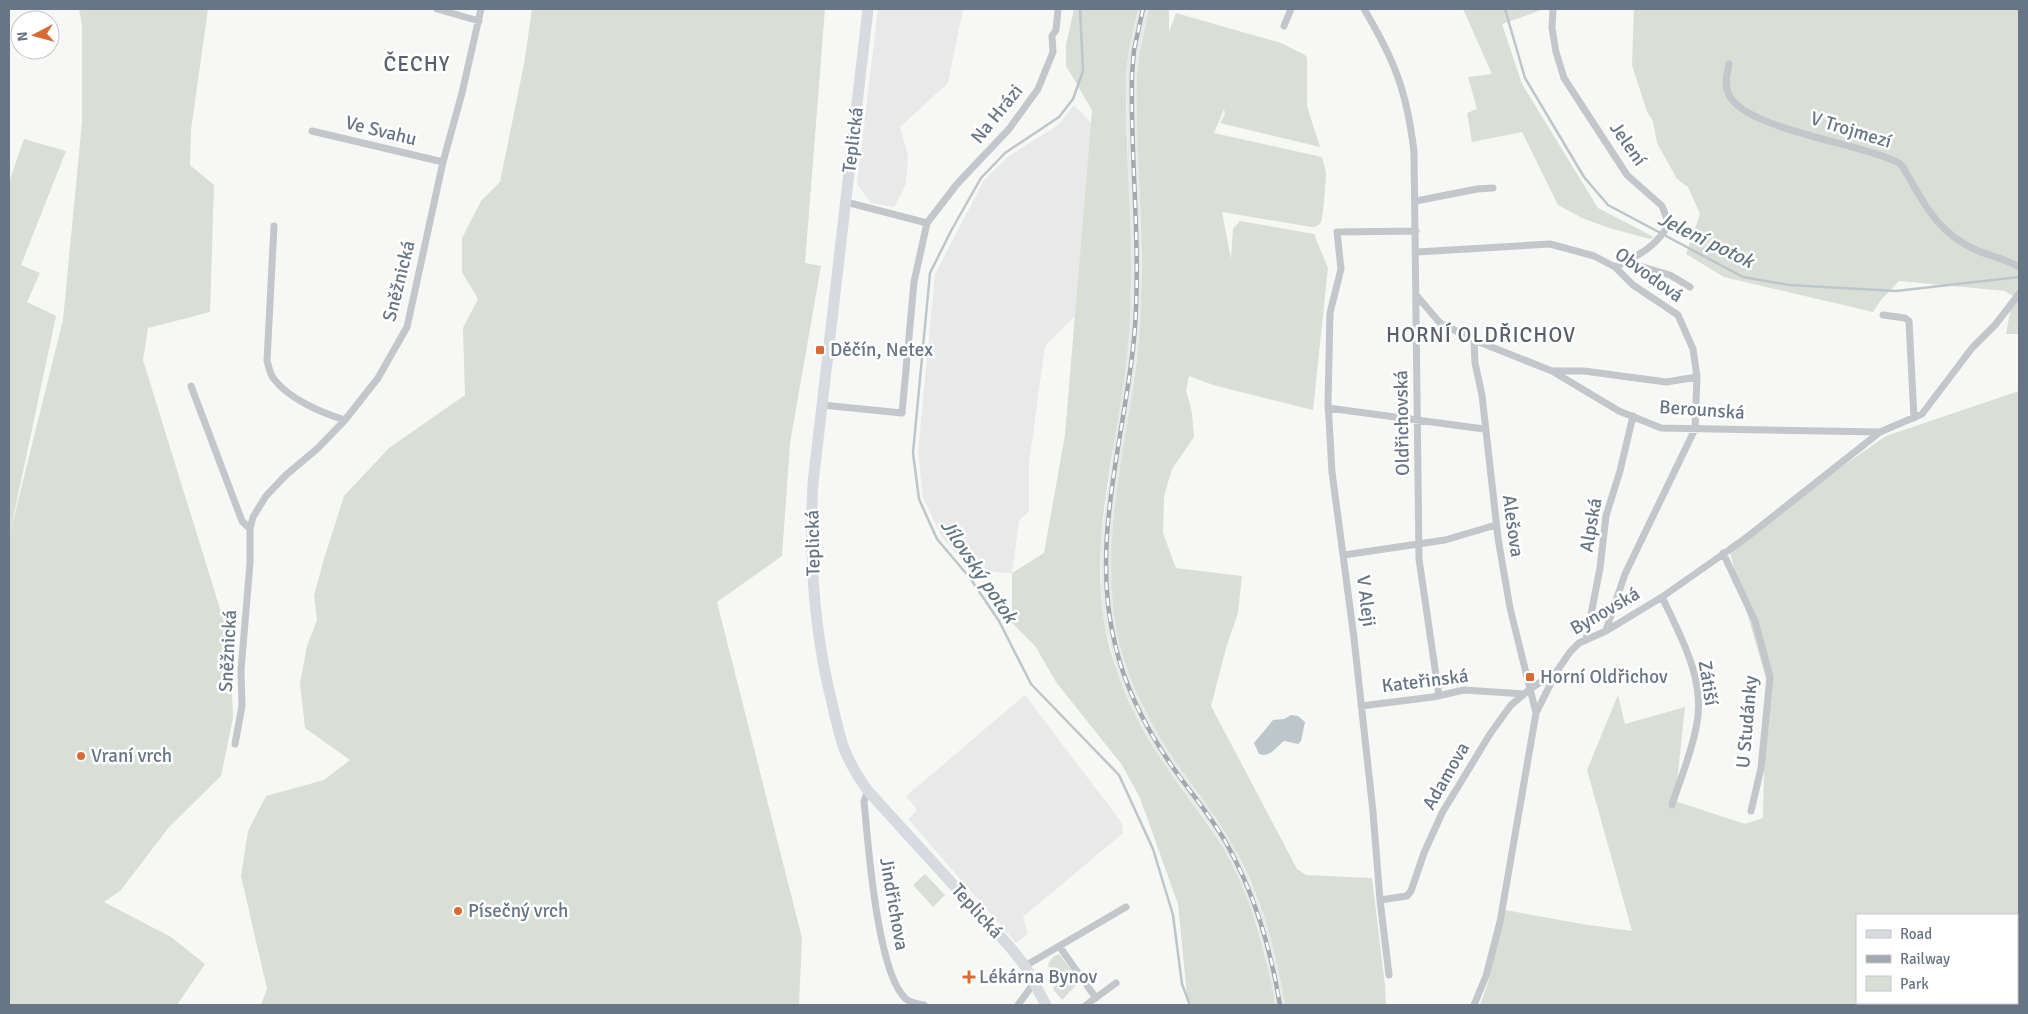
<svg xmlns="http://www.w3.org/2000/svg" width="2028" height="1014" viewBox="0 0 2028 1014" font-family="Signika,sans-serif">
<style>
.built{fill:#e8e9e8}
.green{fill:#d9ded6;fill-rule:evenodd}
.water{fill:#bdc6cb}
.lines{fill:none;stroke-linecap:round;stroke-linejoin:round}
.stream{stroke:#bdc6cb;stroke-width:2.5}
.minor{stroke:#c3c6ca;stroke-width:7}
.primary{stroke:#d7dade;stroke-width:11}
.rail-casing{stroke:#a4a9af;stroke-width:4.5}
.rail{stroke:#fff;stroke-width:2.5;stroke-dasharray:8;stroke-linecap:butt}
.poi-dot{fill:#da6a32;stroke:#fff;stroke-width:2}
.labels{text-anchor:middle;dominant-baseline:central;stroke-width:5;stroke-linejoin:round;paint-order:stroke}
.street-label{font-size:19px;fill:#687584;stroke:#fff}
.poi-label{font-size:19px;fill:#687584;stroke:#fff;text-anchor:start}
.water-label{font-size:20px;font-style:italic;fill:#647680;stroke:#fff}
.quarter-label{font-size:21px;letter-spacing:1px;fill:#565f6a;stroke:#fff}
</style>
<rect width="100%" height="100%" fill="#f7f8f5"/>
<path class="built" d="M 878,9 L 963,9 L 948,83 L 900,127 L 908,155 L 906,184 L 894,207 L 871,203 L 857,184 Z
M 1138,9 L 1149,9 L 1140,51 L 1137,75 L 1142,298 L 1139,339 L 1112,541 L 1112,591 L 1115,619 L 1127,667 L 1144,709 L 1183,773 L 1218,820 L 1233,845 L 1256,894 L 1275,949 L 1285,1005 L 1275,1005 L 1265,952 L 1256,922 L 1224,850 L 1209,825 L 1158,755 L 1135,714 L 1117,671 L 1104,621 L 1101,592 L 1101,541 L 1128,338 L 1131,298 L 1126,74 L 1129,49 Z
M 1074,105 L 1091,123 L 1075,316 L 1045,346 L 1029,463 L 1029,511 L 1019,521 L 1012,573 L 971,571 L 942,537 L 923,498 L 918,452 L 935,274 L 984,180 L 1009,156 L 1058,125 Z
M 1025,695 L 1122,823 L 1123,833 L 1023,917 L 1028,934 L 1016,943 L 908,819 L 917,810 L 906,796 Z"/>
<path class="green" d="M 79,9 L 208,9 L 191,130 L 190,165 L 214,185 L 210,312 L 148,328 L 143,360 L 230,641 L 233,718 L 221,776 L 169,827 L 121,890 L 104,902 L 171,937 L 205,964 L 177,1005 L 9,1005 L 9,182 L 24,139 L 66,151 L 21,265 L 40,273 L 27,302 L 56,316 L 10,533 L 63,320 L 82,122 L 82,25 Z
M 532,9 L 825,9 L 805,263 L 821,266 L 790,443 L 782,556 L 717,602 L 802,938 L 799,1005 L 261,1005 L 267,989 L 241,876 L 248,831 L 266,796 L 324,780 L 350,760 L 305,728 L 300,683 L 307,646 L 317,620 L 314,596 L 323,562 L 344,496 L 389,448 L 465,395 L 463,328 L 478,299 L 462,272 L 462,238 L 481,201 L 500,182 L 524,64 Z
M 1074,9 L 1138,9 L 1129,49 L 1126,74 C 1125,161 1135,247 1129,333 C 1122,438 1082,545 1110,649 C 1121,687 1137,723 1159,756 C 1179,787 1204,816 1223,848 C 1251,897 1266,950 1275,1005 L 1192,1005 L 1187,996 L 1178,904 L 1140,798 L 1122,765 L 1056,682 L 1035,646 L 1012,623 L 1012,573 L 1044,553 L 1065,435 L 1092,110 L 1066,66 L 1066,45 Z
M 1149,9 L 1169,9 L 1169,32 L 1176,13 L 1281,43 L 1305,55 L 1307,58 L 1307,106 L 1320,147 L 1220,123 L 1225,114 L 1224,109 L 1214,133 L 1322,157 C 1323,162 1325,168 1326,173 C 1326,179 1323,220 1321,222 C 1319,226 1315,227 1311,227 L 1222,212 L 1231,259 L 1233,229 L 1240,221 L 1314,234 L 1328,268 L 1313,410 L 1213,385 L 1189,376 L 1186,390 L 1192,413 L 1194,437 L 1172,469 L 1164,496 L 1163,533 L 1176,568 L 1242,576 L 1238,613 L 1226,648 L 1211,706 L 1297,869 L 1306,875 L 1372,878 L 1385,985 L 1386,1005 L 1285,1005 C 1276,949 1261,894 1232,844 C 1218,818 1199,795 1182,771 C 1155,732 1132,691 1120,645 C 1095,544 1130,439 1139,339 C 1147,251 1135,163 1137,75 L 1140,51 Z
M 1463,9 L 1544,9 L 1502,24 L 1522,84 L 1598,208 L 1654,237 L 1650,239 L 1609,228 L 1582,218 L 1558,205 L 1522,132 L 1472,142 L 1467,113 L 1477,109 L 1468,77 L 1492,74 Z
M 1634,9 L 2019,9 L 2019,334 L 2006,334 L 2013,296 L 2005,291 L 1899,281 L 1881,300 L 1873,312 L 1724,277 L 1686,254 L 1700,214 L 1688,187 L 1677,179 L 1657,143 L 1653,121 L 1647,112 L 1632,65 Z
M 2019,391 L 2019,1005 L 1480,1005 L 1488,983 L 1505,910 L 1582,924 L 1632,931 L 1587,770 L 1618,695 L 1625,724 L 1685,707 L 1675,801 L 1745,824 L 1763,818 L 1766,679 L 1728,546 L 1886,436 ZM 1857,915 L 2017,915 L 2017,1003 L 1857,1003 Z
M 925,874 L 945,895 L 933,907 L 913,885 Z
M 1059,954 L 1080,981 L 1062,1000 L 1053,989 L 1055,985 L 1054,982 L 1049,983 L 1047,976 L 1051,973 L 1048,964 L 1053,957 Z"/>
<path class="water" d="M 1291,715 L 1298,716 L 1305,722 L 1301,741 L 1298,744 L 1284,741 C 1276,747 1270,758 1259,754 L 1254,743 L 1273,720 L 1284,719 Z"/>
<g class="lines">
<path class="stream" d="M 1080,9 L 1083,71 L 1073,99 L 1059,117 L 1005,153 L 981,178 L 952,229 L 930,273 L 913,453 L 919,499 L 937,539 L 970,578 L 999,621 L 1031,684 L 1119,775 L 1153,849 L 1173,915 L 1182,984 L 1190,1005
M 1505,9 L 1525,78 L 1584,177 L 1608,205 L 1743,277 L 1789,285 L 1896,291 L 2019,277"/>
<path class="minor" d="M 437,9 L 479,21
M 1364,9 C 1395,61 1407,92 1414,152 L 1419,559 L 1439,696
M 1553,9 L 1552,28 L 1556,52 L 1564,78 L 1627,175 L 1662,206 L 1669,224 C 1655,248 1639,255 1615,267
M 1284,26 L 1291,9
M 1729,64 C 1727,74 1724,85 1729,95 C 1746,130 1862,143 1899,163 L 1903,167 C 1923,202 1937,233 1976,250 C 1990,256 2006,259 2019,267
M 312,131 L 443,162
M 1416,201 L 1477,189 L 1493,188
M 927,223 L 957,184 L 1009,129 L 1038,89 L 1053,52 L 1052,36 L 1056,30 L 1058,9
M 274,226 L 267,361 C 269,367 270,375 274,379 C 289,399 322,413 345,420
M 1417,252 L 1550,244 L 1594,256 L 1615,267 L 1633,285 L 1678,315 L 1693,349 L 1697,377 L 1695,429 L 1625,574 L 1606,630
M 1626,262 L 1670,275 L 1690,287
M 1417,296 L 1440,323 L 1474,340 L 1552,371 L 1619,411 L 1661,428 L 1880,432 L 1922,414 L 1972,348 L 1995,325 L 2019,294
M 1883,315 L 1905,318 L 1909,321 L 1914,418
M 1474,340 L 1475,363 L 1482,395 L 1498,538 L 1510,608 L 1536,713
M 1552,371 L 1584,371 L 1666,382 L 1697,377
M 191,386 L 242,521 L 250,529
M 822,405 L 902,413 L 914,282 L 927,223 L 846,202
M 1328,408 L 1484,429
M 1723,553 L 1755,621 L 1770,677 L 1761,768 L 1751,811
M 1344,555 L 1445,540 L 1496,525
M 1662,597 C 1681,637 1707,682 1696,728 C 1691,754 1680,780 1672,805
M 1586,640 L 1600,568 L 1606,516 L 1620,471 L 1633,416
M 1361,706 L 1433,697 L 1464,690 L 1524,694
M 235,744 L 242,706 L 241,670 L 250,563 L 250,529 L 253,517 L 266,496 L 286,475 L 318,448 L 345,420 L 378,378 L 407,327 L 443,162 L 462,93 L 481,9
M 868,791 L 864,801 C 868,842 877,974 906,999 C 911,1003 917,1004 924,1005
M 1380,900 L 1407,896 L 1411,891 L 1424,853 L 1442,813 L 1490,734 L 1511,705 L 1530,689 L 1557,671
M 1059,946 L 1096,998
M 1025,966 L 1126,907
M 1389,975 L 1380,900 L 1373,812 L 1354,638 L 1332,472 L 1328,402 L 1330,313 L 1341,269 L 1337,232 L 1416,231
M 1018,1005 L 1034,983
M 1086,1005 L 1116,983
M 1474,1005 L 1486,976 L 1500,922 L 1536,713 L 1557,671 L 1570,652 L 1579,643 L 1606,631 L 1662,597 L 1742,541 L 1880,432"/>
<path class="primary" d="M 868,9 L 813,483 C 809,556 814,631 832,703 C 836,719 839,736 845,751 C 851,766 859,778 868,791 L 1010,947 L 1025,966 L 1046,1005"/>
<defs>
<path id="rail" d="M 1143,9 L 1134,50 L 1132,74 C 1130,162 1142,251 1134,339 C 1124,440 1090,543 1115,644 C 1126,692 1150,736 1179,776 C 1196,799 1215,822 1229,848 C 1256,898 1271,950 1280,1005"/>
</defs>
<use href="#rail" class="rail-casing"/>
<use href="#rail" class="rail"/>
</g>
<g class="poi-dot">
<rect x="815" y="345" width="10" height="10" rx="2.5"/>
<rect x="1525" y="672" width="10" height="10" rx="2.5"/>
<circle cx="81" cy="756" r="5"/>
<circle cx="458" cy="911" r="5"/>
<path d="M966.5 969.5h5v5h5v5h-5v5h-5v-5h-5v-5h5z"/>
</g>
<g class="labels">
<g class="street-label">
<text transform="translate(997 114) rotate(-51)">Na Hrázi</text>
<text transform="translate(1851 130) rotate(17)">V Trojmezí</text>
<text transform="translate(381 131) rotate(14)">Ve Svahu</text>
<text transform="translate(853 140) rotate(-83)">Teplická</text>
<text transform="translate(1628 144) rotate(55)">Jelení</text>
<text transform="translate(1649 275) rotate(36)">Obvodová</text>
<text transform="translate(399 281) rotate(-76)">Sněžnická</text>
<text transform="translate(1702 410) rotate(4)">Berounská</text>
<text transform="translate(1402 423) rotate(-91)">Oldřichovská</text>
<text transform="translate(1591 525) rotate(-80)">Alpská</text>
<text transform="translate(1513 526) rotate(82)">Alešova</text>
<text transform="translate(813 543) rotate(-91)">Teplická</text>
<text transform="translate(1366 601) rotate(83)">V Aleji</text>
<text transform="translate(1605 611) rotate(-30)">Bynovská</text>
<text transform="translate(228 651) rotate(-87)">Sněžnická</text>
<text transform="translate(1425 681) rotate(-7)">Kateřinská</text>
<text transform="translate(1708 683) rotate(81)">Zátiší</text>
<text transform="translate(1747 722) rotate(-85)">U Studánky</text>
<text transform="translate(1446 776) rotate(-60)">Adamova</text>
<text transform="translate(894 904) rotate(80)">Jindřichova</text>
<text transform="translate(977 911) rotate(48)">Teplická</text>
</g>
<g class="poi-label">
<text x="830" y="350">Děčín, Netex</text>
<text x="1540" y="677">Horní Oldřichov</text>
<text x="91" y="756">Vraní vrch</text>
<text x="468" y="911">Písečný vrch</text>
<text x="979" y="977">Lékárna Bynov</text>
</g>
<g class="water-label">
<text transform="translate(1706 240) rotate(26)">Jelení potok</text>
<text transform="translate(979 571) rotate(56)">Jílovský potok</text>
</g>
<g class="quarter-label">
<text x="417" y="64">ČECHY</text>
<text x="1481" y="335">HORNÍ OLDŘICHOV</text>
</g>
</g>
<rect width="2028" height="1014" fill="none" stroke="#687584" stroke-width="20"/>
<rect x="1856" y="914" width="162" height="90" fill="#ffffff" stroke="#c3c8ce"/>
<rect x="1866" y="930" width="25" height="8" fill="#d7dade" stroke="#c3c8ce"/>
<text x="1900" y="939" font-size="15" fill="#687584">Road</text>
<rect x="1866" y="955" width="25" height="8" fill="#a4a9af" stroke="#c3c8ce"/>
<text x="1900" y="964" font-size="15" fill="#687584">Railway</text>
<rect x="1866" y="976" width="25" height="15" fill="#d9ded6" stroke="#c3c8ce"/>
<text x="1900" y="989" font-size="15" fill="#687584">Park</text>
<g transform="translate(35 35) rotate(264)"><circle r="24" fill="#ffffff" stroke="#c3c8ce"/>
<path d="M0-4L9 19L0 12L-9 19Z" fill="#da6a32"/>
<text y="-8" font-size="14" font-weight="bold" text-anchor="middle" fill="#687584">N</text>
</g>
</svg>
